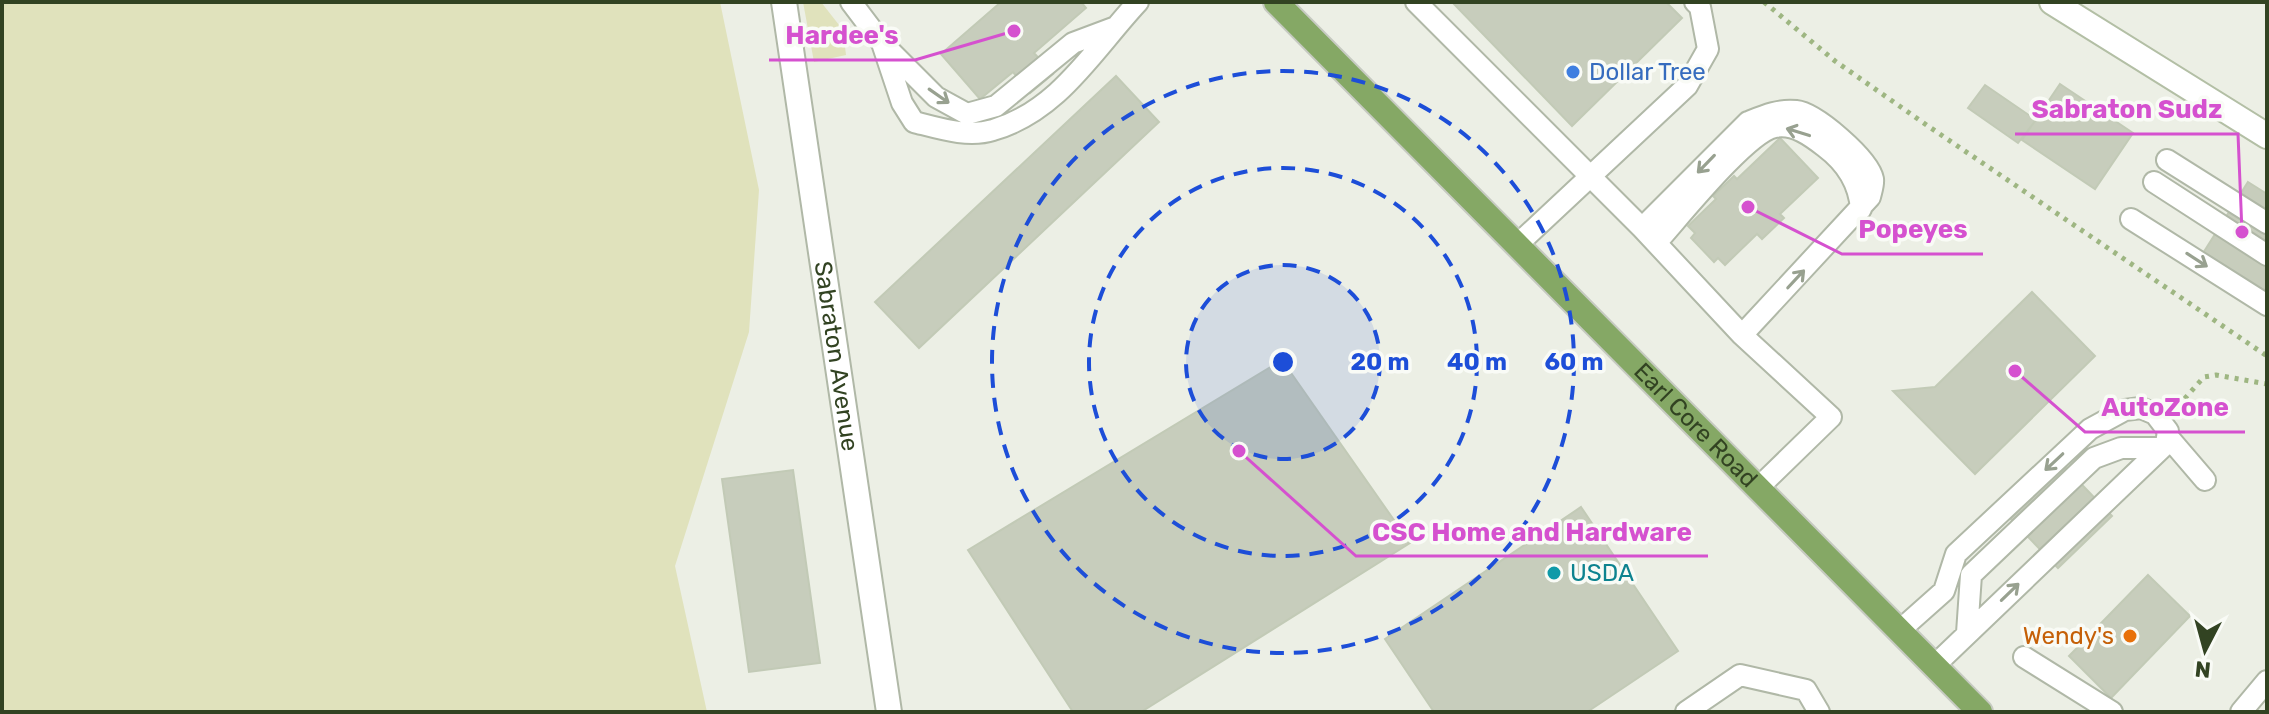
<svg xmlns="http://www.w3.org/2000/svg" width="2269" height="714" viewBox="0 0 2269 714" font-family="Rubik,sans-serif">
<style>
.green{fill:#e0e2bc}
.building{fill:#c7cdbc;stroke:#c2cab6;stroke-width:2}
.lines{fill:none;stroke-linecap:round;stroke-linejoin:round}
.service-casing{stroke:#b0b8a7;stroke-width:24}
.tertiary-casing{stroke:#b0b8a7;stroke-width:28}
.secondary-casing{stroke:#b3bfa5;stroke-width:28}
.primary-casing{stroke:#c6cac1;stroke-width:28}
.path{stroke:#9eb682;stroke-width:5;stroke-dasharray:4 6;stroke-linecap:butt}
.service{stroke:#fff;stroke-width:20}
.tertiary{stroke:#fff;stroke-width:24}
.secondary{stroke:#fff;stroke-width:24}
.primary{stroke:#85a865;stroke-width:24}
.oneway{stroke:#98a190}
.ring{fill:none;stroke:#1d4ed8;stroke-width:4;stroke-dasharray:14 10}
.shop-dot{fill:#3f7fe0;stroke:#f9fbf6;stroke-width:3}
.culture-dot{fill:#0f9aa8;stroke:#f9fbf6;stroke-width:3}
.food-dot{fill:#e8710a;stroke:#f9fbf6;stroke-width:3}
.labels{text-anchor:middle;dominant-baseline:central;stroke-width:7;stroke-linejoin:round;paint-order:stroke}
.shop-label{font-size:24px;fill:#366cbe;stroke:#f9fbf6;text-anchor:start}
.street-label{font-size:24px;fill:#324322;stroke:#f9fbf6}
.culture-label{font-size:24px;fill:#0d838f;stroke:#f9fbf6;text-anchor:start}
.food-label{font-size:24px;fill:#c56008;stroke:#f9fbf6;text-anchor:end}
.centre{fill:#1d4ed8;stroke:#f9fbf6;stroke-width:4}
.ring-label{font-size:24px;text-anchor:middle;font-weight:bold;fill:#1d4ed8;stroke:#f9fbf6;stroke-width:7;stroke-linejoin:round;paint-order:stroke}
.leader{fill:none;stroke:#d551cf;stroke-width:3}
.callout-dot{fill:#d551cf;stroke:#f9fbf6;stroke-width:3}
.callout-label{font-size:26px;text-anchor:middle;font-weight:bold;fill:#d551cf;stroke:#f9fbf6;stroke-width:7;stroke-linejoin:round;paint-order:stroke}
</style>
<rect width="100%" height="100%" fill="#ecefe5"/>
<path class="green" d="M 2,2 L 720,2 L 759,190 L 749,332 L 675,566 L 707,712 L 2,712 Z
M 803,2 L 821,2 L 843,30 L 846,55 L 814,62 Z"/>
<path class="building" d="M 1001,2 L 1081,2 L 1086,8 L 1034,53 L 1053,74 L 1030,93 L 1013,72 L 980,99 L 941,54 Z
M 1452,2 L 1666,2 L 1682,18 L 1572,126 Z
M 1116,76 L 1159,122 L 919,348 L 875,302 Z
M 2060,84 L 2133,133 L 2095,189 L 2022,140 Z
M 1985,85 L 2036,120 L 2018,143 L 1968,108 Z
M 1780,138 L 1818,178 L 1780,214 L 1784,218 L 1762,239 L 1757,234 L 1725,265 L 1718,258 L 1714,262 L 1691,238 L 1695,233 L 1688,226 L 1716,199 L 1713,196 L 1734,176 L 1737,179 Z
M 2248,182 L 2267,194 L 2267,287 L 2254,307 L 2193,269 Z
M 2032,292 L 2095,356 L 1975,474 L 1893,391 L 1935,387 Z
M 1282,360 L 1410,543 L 1141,712 L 1073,712 L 968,550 Z
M 2064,466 L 2112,516 L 2058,568 L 2009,517 Z
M 793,470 L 820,663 L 749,672 L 722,479 Z
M 1581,507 L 1678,651 L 1587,712 L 1434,712 L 1385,639 Z
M 2148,575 L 2190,616 L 2111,698 L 2069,656 Z"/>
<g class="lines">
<defs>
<path id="service" d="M 851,2 L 882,43 L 902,103 L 914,122 C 938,128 968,138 993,130 C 1059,111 1094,49 1138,2
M 1416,2 L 1642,228 L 1742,335 L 1831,417 L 1758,488
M 885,46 L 936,97 L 967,114 L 996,106 L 1073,43 L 1113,28
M 2167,160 L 2267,223
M 2154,182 L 2267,255
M 2131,219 L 2267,305
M 1642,228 L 1748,122 C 1763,116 1779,109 1796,111 C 1816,113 1869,159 1873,179 C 1874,184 1871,192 1870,197 L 1742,335
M 1656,243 C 1678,219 1746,133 1775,127 C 1794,123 1812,137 1825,147 C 1845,162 1859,183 1861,209
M 1518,244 L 1687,86 L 1708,49 L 1700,7 L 1695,2
M 2169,438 L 2205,480
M 1899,631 L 1944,591 L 1956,554 L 2090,429 L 2125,410 L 2141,408 L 2155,414 L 2168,431 L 2166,444 L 1934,666
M 1967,633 L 1971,575 L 2094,458 L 2121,448 L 2161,448
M 2024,657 L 2112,712
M 1686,712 L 1740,675 L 1806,690 L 1819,712
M 2241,712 L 2267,681"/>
<g id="tertiary">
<path id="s1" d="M 784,2 L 889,712"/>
</g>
<path id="secondary" d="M 2052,2 L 2267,136"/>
<g id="primary">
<path id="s2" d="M 1276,2 L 1980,712"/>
</g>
</defs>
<use href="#service" class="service-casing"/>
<use href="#tertiary" class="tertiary-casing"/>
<use href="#secondary" class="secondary-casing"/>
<use href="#primary" class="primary-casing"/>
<path class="path" d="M 1764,2 L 1835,61 L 1928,126 L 2267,356
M 2178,406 L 2204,377 L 2216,375 L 2267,384"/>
<use href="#service" class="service"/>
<use href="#tertiary" class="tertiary"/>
<use href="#secondary" class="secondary"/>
<use href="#primary" class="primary"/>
</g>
<defs><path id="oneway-shaft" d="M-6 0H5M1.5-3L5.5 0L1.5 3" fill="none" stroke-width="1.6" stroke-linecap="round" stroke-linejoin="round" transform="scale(2)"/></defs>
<g class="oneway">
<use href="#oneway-shaft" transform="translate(939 96) rotate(35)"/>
<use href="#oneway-shaft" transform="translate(1798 132) rotate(-163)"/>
<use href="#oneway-shaft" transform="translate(1706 164) rotate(134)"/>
<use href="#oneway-shaft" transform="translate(2197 260) rotate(33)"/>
<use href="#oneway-shaft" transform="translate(1796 279) rotate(-47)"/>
<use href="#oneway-shaft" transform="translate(2054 462) rotate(137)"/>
<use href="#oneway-shaft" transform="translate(2010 592) rotate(-44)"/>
</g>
<circle cx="1283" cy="362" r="97" fill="#1d4ed8" fill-opacity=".12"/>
<g class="ring">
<circle cx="1283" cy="362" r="97"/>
<circle cx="1283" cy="362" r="194"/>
<circle cx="1283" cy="362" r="291"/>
</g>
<circle class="shop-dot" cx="1573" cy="72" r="8"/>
<circle class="culture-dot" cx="1554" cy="573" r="8"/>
<circle class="food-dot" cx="2130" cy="636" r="8"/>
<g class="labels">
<g class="shop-label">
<text x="1589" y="72">Dollar Tree</text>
</g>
<g class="street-label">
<text stroke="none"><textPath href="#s1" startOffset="358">Sabraton Avenue</textPath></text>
<text stroke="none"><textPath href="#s2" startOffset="596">Earl Core Road</textPath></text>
</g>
<g class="culture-label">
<text x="1570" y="573">USDA</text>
</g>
<g class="food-label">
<text x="2114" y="636">Wendy's</text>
</g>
</g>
<circle cx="1283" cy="362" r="12" class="centre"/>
<g class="ring-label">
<text x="1380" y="370">20 m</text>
<text x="1477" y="370">40 m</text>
<text x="1574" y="370">60 m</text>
</g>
<path class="leader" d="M1014 31L915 60H769M2242 232L2238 134H2015M1748 207L1842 254H1983M2015 371L2085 432H2245M1239 451L1356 556H1708"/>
<g class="callout-dot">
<circle cx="1014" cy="31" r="8"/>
<circle cx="2242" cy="232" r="8"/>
<circle cx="1748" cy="207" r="8"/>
<circle cx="2015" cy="371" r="8"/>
<circle cx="1239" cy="451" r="8"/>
</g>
<g class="callout-label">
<text x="842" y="44">Hardee's</text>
<text x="2127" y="118">Sabraton Sudz</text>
<text x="1913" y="238">Popeyes</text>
<text x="2165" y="416">AutoZone</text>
<text x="1532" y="541">CSC Home and Hardware</text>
</g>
<rect width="2269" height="714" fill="none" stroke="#324322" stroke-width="8"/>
<g transform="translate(2205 650) rotate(186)" stroke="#f9fbf6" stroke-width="6" paint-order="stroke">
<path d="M0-6L14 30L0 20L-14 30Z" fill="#324322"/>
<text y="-12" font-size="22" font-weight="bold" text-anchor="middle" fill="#324322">N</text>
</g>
</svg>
